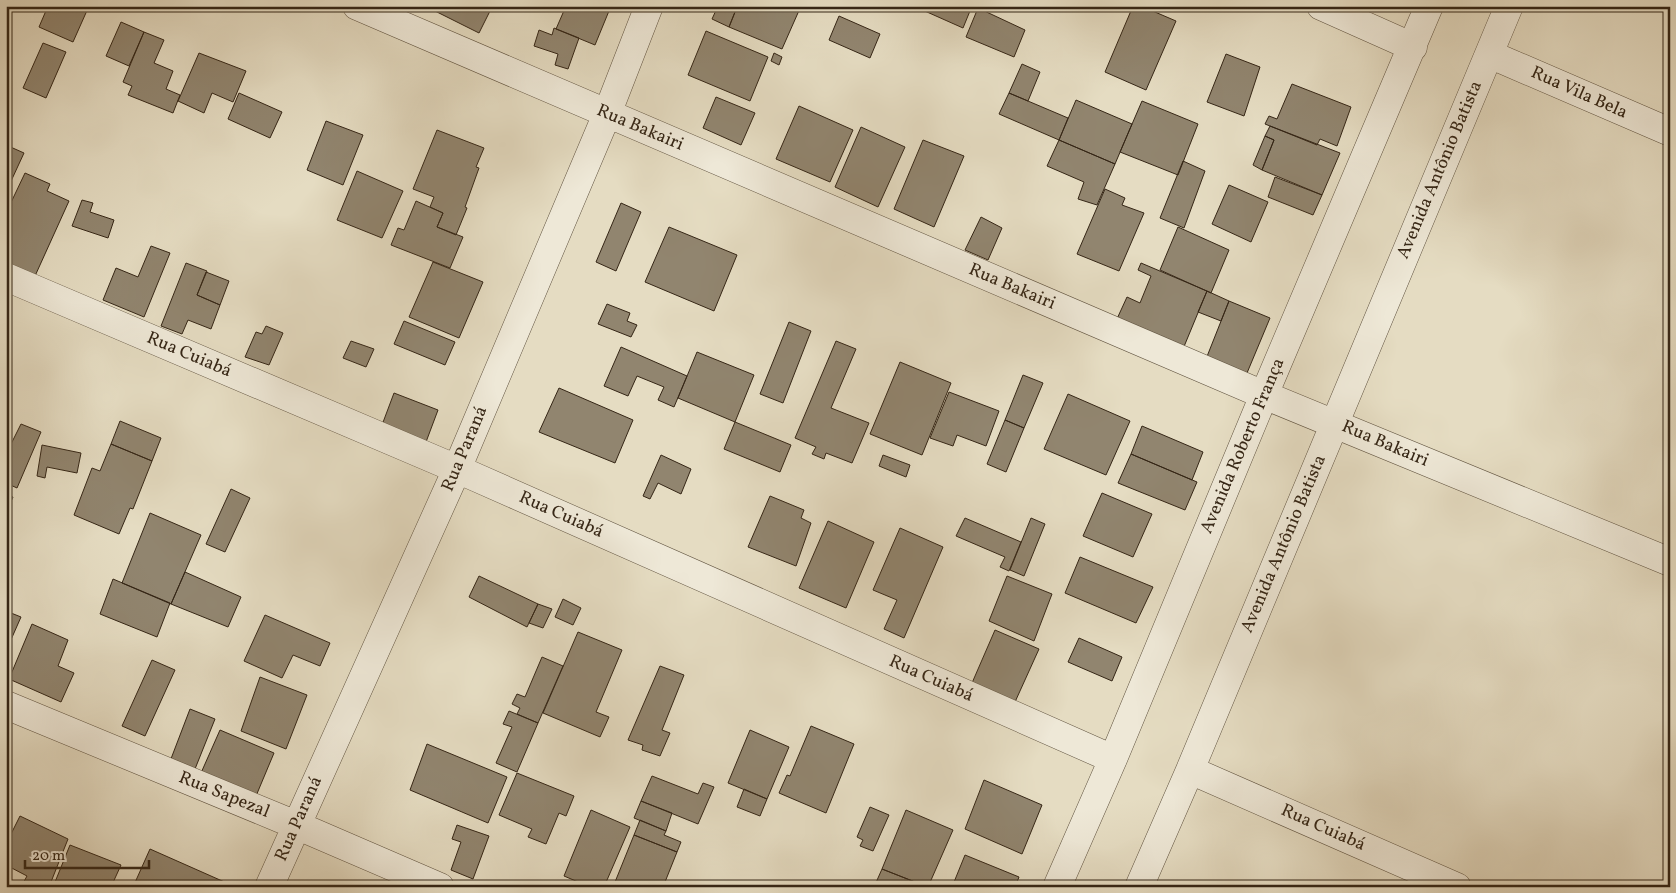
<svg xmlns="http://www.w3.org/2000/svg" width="1676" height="893" viewBox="0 0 1676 893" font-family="Vollkorn,serif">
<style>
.building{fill:#91856f;stroke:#352616}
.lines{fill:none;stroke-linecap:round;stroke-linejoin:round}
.minor-casing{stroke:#615441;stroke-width:29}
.minor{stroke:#eee8d7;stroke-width:28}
.labels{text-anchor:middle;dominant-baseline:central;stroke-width:5;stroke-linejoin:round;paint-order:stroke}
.street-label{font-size:18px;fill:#352616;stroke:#eee8d7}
</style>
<rect width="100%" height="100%" fill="#e5dcc2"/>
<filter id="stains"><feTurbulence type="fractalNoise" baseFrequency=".004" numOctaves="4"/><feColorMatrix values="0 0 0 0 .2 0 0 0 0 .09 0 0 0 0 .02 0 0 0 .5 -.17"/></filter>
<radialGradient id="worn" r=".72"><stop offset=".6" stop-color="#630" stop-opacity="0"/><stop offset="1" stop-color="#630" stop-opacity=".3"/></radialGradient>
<path class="building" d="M 48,6 L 89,6 L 73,42 L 39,27 Z
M 435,6 L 484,6 L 491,9 L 479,33 L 433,10 Z
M 566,6 L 611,6 L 595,45 L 556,29 Z
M 718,6 L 737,7 L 729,27 L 712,19 Z
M 735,6 L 801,6 L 782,49 L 729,27 L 737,7 Z
M 919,6 L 972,6 L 963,28 L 918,8 Z
M 1133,6 L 1141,6 L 1176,21 L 1146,90 L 1105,72 Z
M 978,8 L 1025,30 L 1014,57 L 966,37 Z
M 839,16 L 880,34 L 870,58 L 829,40 Z
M 121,22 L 144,32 L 129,66 L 106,56 Z
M 554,28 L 579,38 L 568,69 L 555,65 L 558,54 L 534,46 L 539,30 L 552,35 Z
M 706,31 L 768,57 L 750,101 L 688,75 Z
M 144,32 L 164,40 L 154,63 L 173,71 L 166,89 L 180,95 L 173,113 L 128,95 L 132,86 L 123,82 Z
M 43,43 L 66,52 L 46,98 L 23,88 Z
M 199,53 L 246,71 L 233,102 L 212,93 L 204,113 L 178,101 Z
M 774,53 L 782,57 L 779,65 L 771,61 Z
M 1226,54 L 1260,67 L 1244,116 L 1207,102 Z
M 1022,64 L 1040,72 L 1028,101 L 1009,93 Z
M 1292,84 L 1351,107 L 1337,146 L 1320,139 L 1317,145 L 1265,124 L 1269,116 L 1277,119 Z
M 239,93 L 282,112 L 270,138 L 228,119 Z
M 1009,93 L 1068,118 L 1059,140 L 999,114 Z
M 716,97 L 755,113 L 741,145 L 703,128 Z
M 1076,100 L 1132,124 L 1115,164 L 1059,140 Z
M 1142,101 L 1198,124 L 1178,175 L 1120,152 Z
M 799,106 L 853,130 L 830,182 L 776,159 Z
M 326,121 L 363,135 L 343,185 L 307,170 Z
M 1270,126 L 1340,153 L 1322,195 L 1262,170 L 1274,140 L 1265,136 Z
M 861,127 L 905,147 L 878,207 L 835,187 Z
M 437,130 L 484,148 L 476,167 L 479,168 L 465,207 L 467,208 L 456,235 L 437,227 L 443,213 L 430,207 L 434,197 L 413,189 Z
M 1265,136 L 1274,140 L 1262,170 L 1253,165 Z
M 923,140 L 964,156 L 934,227 L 894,209 Z
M 1059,140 L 1115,164 L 1097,205 L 1078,199 L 1084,182 L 1047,166 Z
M 6,145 L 24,153 L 6,192 Z
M 1183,161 L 1205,171 L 1184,228 L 1160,218 Z
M 357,171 L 403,191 L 382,238 L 337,220 Z
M 25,173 L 50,184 L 47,191 L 69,201 L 35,276 L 6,263 L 6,213 Z
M 1275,177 L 1322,195 L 1313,215 L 1268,197 Z
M 1229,185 L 1268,202 L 1251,242 L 1212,224 Z
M 1105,189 L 1125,198 L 1122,205 L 1144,213 L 1119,271 L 1077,254 Z
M 82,200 L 93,203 L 90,212 L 114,220 L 108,238 L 72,226 Z
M 416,201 L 443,213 L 437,227 L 463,237 L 450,268 L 391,245 L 398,228 L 404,230 Z
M 621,203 L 641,212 L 616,271 L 596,262 Z
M 981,217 L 1002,228 L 988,260 L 965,250 Z
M 669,227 L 737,255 L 714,311 L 645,282 Z
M 1178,227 L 1229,250 L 1211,293 L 1160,270 Z
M 151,246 L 170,253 L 144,317 L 103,300 L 116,268 L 138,277 Z
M 433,262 L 483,282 L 459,338 L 409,317 Z
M 186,263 L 207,271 L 197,295 L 220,305 L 211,329 L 188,320 L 182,334 L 161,326 Z
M 1141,263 L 1207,291 L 1183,349 L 1116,321 L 1127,297 L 1140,303 L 1151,276 L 1138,270 Z
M 206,272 L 229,281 L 220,305 L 197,295 Z
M 1207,291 L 1229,301 L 1221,321 L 1198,312 Z
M 1229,301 L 1270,318 L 1247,373 L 1206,359 Z
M 607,304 L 630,313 L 627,321 L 637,325 L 631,337 L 598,324 Z
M 404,321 L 455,342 L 445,365 L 394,344 Z
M 789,322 L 811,331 L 783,403 L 760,394 Z
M 266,326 L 283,333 L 269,365 L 245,357 L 256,332 L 262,334 Z
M 351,341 L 374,349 L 366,367 L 343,358 Z
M 836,341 L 856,349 L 831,408 L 869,423 L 852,463 L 826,453 L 824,459 L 812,454 L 816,447 L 795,438 Z
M 621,347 L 687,376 L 674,407 L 658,400 L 664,387 L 637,376 L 628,396 L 604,386 Z
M 697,352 L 754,375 L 735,422 L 678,398 Z
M 900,362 L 951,383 L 922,455 L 870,434 Z
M 1023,375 L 1043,383 L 1024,428 L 1005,420 Z
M 559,388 L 633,420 L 615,463 L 539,432 Z
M 949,392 L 999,411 L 986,446 L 957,435 L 953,446 L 930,438 Z
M 394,393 L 438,410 L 426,442 L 382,425 Z
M 1068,394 L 1130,421 L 1106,475 L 1044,449 Z
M 1005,420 L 1024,428 L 1006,472 L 987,464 Z
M 120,421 L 161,438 L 152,461 L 111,444 Z
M 735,422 L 791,445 L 780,472 L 724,449 Z
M 21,424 L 41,432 L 17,488 L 6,483 L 6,447 L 9,448 Z
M 1142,426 L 1203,452 L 1192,480 L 1131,454 Z
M 111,444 L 152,461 L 133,509 L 130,508 L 119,534 L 74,515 L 92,468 L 100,471 Z
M 42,445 L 81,453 L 77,473 L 47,467 L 45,478 L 37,476 Z
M 1131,454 L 1197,482 L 1185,510 L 1118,483 Z
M 661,455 L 691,469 L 681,494 L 658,483 L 650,499 L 643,496 Z
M 883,455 L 910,465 L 906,477 L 879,466 Z
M 231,489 L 250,498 L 225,552 L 206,544 Z
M 1102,493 L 1152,514 L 1133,557 L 1083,536 Z
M 6,495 L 13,497 L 6,513 Z
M 770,496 L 804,510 L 801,518 L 811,523 L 796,566 L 748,547 Z
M 150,513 L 201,535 L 171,604 L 122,583 Z
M 965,518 L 1021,542 L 1009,571 L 1000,567 L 1005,557 L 956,536 Z
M 1031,518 L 1045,524 L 1024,576 L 1010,570 Z
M 828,521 L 874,542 L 846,608 L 799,588 Z
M 900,528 L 943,547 L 904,638 L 884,629 L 897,600 L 873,590 Z
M 1080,557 L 1153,587 L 1136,623 L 1065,593 Z
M 185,572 L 241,597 L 228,627 L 171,604 Z
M 479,576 L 538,604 L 527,627 L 469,597 Z
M 1007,576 L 1052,594 L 1034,641 L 989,621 Z
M 113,579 L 170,603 L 157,637 L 100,614 Z
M 563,599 L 581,608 L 573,625 L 555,617 Z
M 538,604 L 552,609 L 543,628 L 529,623 Z
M 6,611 L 21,617 L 6,651 Z
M 265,615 L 330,643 L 320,666 L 293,655 L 282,678 L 244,661 Z
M 32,624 L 68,640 L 58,666 L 74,673 L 61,702 L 9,679 Z
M 995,630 L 1039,649 L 1015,702 L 972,683 Z
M 578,632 L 622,650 L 596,712 L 609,717 L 600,737 L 543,713 Z
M 1079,638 L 1122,657 L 1112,681 L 1068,662 Z
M 542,657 L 563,666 L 538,723 L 517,714 L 520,708 L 512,704 L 517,694 L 525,697 Z
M 152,660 L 175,670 L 145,736 L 122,726 Z
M 660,666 L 684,675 L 662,730 L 670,733 L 660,756 L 642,750 L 643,745 L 628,740 Z
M 260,677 L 307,695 L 286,749 L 241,731 Z
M 190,709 L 215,719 L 193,774 L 169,764 Z
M 509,711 L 538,723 L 517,772 L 496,763 L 512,727 L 503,724 Z
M 811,726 L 854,744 L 826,813 L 779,793 L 787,775 L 790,776 Z
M 220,730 L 274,753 L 256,796 L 201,773 Z
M 750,730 L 789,747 L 767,799 L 728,783 Z
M 427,744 L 507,777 L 488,823 L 410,790 Z
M 517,773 L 574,796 L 566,816 L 559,813 L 546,844 L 528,837 L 532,829 L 499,815 Z
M 652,776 L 698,794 L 703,783 L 714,787 L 698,824 L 641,801 Z
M 984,780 L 1042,805 L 1022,854 L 965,829 Z
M 744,789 L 767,799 L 760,816 L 737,807 Z
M 641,801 L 672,813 L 666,831 L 634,818 Z
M 870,807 L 889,815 L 873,851 L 860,846 L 863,840 L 857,837 Z
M 591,810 L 630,827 L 604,887 L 590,887 L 564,876 Z
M 906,810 L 953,830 L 928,887 L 882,869 Z
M 20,816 L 68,839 L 49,887 L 21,887 L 27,876 L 6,865 L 6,844 Z
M 640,820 L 666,831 L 664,835 L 681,842 L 677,852 L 634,835 Z
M 457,825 L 489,836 L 473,879 L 451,870 L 461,842 L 452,839 Z
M 634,835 L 677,852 L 663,887 L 613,887 Z
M 70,845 L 121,865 L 111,887 L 53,887 Z
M 150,849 L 229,884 L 228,887 L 133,887 Z
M 965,855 L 1019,877 L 1015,887 L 952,887 Z
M 882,869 L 925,886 L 927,887 L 874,887 Z"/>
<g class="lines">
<defs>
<path id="minor" d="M 357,6 L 1264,395 L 1670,562
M 1321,6 L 1413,47
M 1489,54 L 1670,132
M 6,277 L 457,469 L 1113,759
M 6,705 L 296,825 L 440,887
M 1190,770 L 1457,887
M 269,887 L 457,469 L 607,114 L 649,6
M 1057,887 L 1113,759 L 1264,395 L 1429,6
M 1139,887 L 1190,770 L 1509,6"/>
</defs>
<use href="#minor" class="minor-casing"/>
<use href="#minor" class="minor"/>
</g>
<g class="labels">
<g class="street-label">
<text transform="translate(1579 93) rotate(24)">Rua Vila Bela</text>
<text transform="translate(640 128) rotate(23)">Rua Bakairi</text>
<text transform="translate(1440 170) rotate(-67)">Avenida Antônio Batista</text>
<text transform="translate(1012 287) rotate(23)">Rua Bakairi</text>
<text transform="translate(189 355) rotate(23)">Rua Cuiabá</text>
<text transform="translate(1385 444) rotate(23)">Rua Bakairi</text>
<text transform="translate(1243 446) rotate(-67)">Avenida Roberto França</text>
<text transform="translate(465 449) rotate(-67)">Rua Paraná</text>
<text transform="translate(561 515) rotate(24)">Rua Cuiabá</text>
<text transform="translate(1284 544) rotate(-67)">Avenida Antônio Batista</text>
<text transform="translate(931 679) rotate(24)">Rua Cuiabá</text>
<text transform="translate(224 795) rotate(22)">Rua Sapezal</text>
<text transform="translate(299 819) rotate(-66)">Rua Paraná</text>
<text transform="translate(1323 828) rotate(24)">Rua Cuiabá</text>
</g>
</g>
<rect width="1676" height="893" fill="none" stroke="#e5dcc2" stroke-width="25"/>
<rect x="8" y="8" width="1661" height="878" fill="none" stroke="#352616" stroke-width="2.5"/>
<rect x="12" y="12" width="1651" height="868" fill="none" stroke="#352616"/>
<path d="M25 860v8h124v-8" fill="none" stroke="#352616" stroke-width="2.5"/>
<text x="32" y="860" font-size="15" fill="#352616" stroke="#eee8d7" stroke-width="4" paint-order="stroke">20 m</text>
<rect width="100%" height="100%" filter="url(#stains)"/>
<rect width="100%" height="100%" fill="url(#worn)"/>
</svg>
